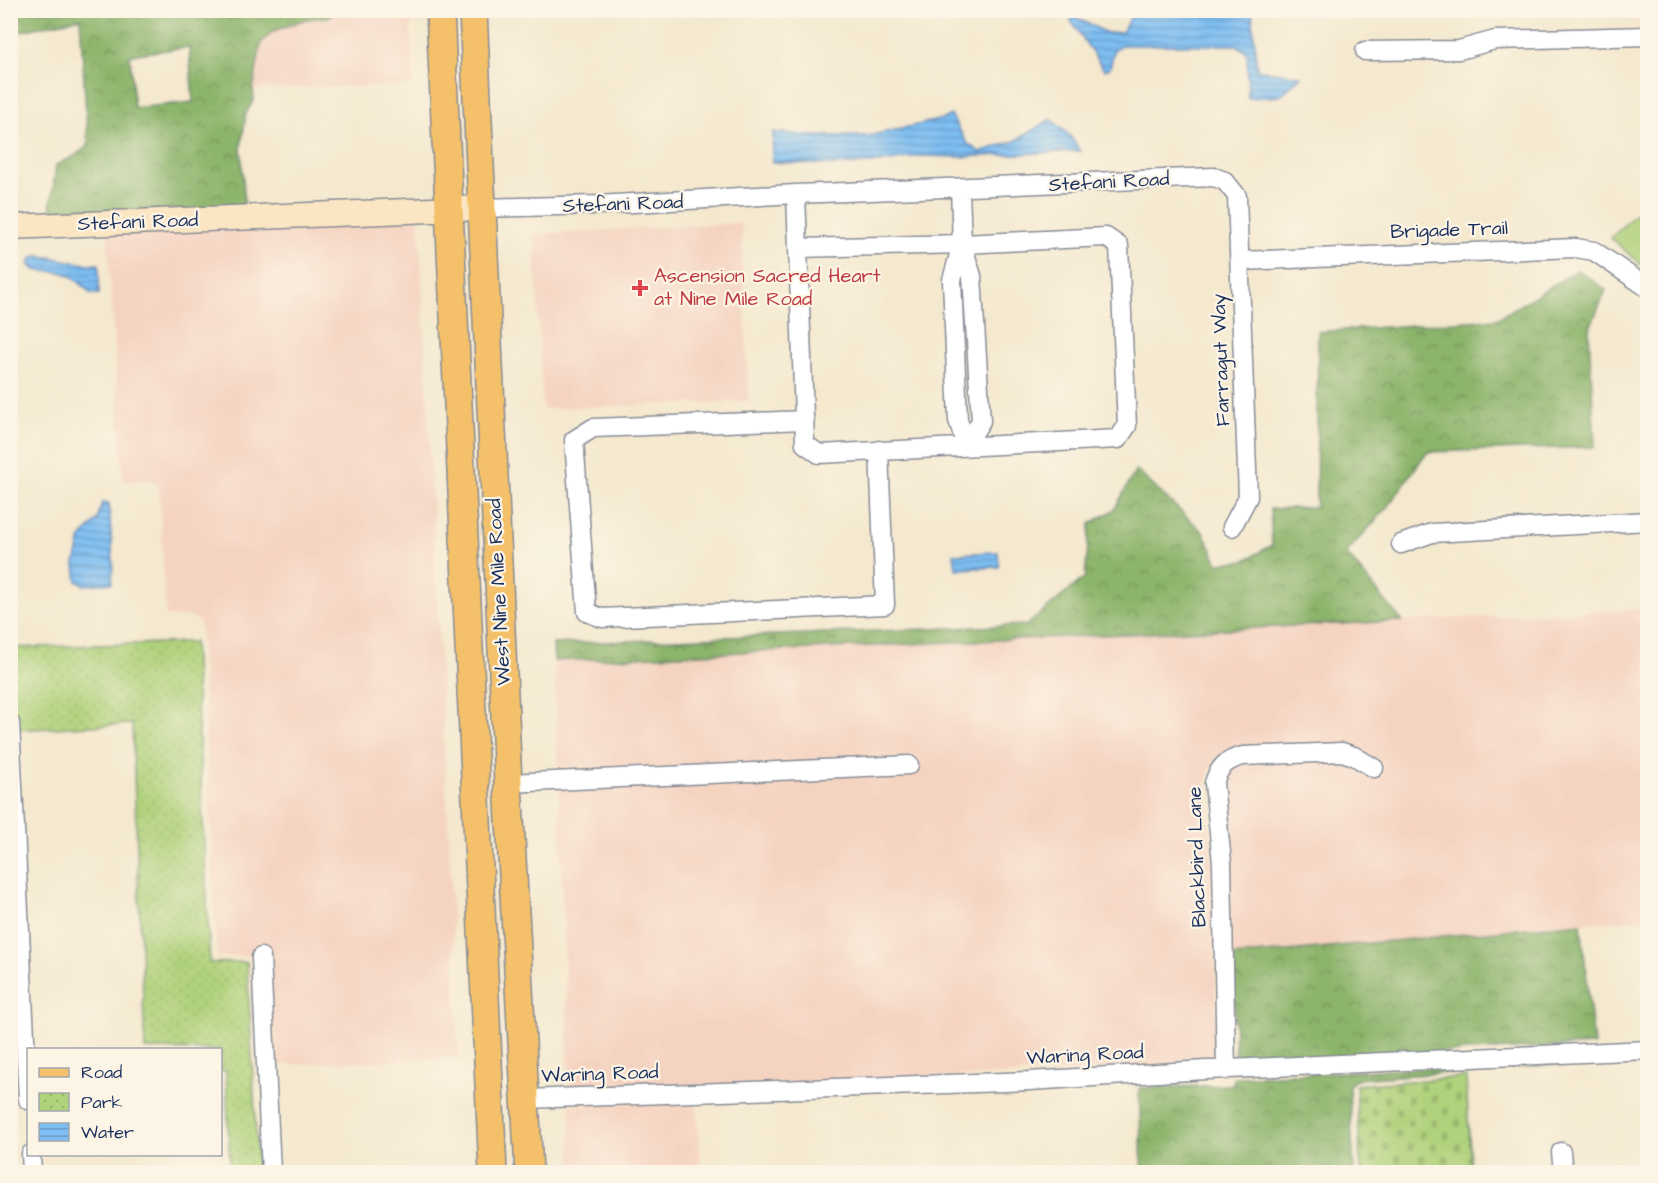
<svg xmlns="http://www.w3.org/2000/svg" width="1658" height="1183" viewBox="0 0 1658 1183" font-family="'Architects Daughter',sans-serif">
<style>
.built{fill:#f5d3c1}
.green{fill:#b0d27b;stroke:#66806c;stroke-width:1.5}
.forest{fill:url(#forest-crowns);stroke:#547264;stroke-width:1.5;fill-rule:evenodd}
.cemetery{fill:url(#cemetery-stones);stroke:#66806c;stroke-width:1.5}
.park{fill:url(#park-dots);stroke:#66806c;stroke-width:1.5}
.water{fill:url(#water-rules);stroke:#4c76a8;stroke-width:1.5}
.lines{fill:none;stroke-linecap:round;stroke-linejoin:round}
.street-casing{stroke:#888c96;stroke-width:21}
.secondary-casing{stroke:#888c96;stroke-width:27}
.primary-casing{stroke:#888c96;stroke-width:30}
.street{stroke:#fff;stroke-width:18}
.secondary{stroke:#fbe6c3;stroke-width:24}
.primary{stroke:#f4c16a;stroke-width:27}
.health-dot{fill:#e0444e;stroke:#fcf5e5;stroke-width:2}
.labels{text-anchor:middle;dominant-baseline:central;stroke-width:4.5;stroke-linejoin:round;paint-order:stroke}
.street-label{font-size:20px;fill:#1b2f5e;stroke:#fcf5e5}
.health-label{font-size:20px;fill:#be3a42;stroke:#fcf5e5;text-anchor:start}
</style>
<defs>
<pattern id="forest-crowns" width="20" height="18" patternUnits="userSpaceOnUse" patternTransform="scale(1.5)"><rect width="20" height="18" fill="#8cb46b"/><path d="M2 6a3 3 0 1 1 6 0M12 15a3 3 0 1 1 6 0" fill="none" stroke="#72935b"/></pattern>
<pattern id="cemetery-stones" width="16" height="16" patternUnits="userSpaceOnUse" patternTransform="scale(1.5)"><rect width="16" height="16" fill="#b0d27b"/><path d="M2 7V4a2 2 0 0 1 4 0v3zM10 15v-3a2 2 0 0 1 4 0v3z" fill="#97b56d"/></pattern>
<pattern id="park-dots" width="8" height="8" patternUnits="userSpaceOnUse" patternTransform="scale(1.5)"><rect width="8" height="8" fill="#b0d27b"/><path d="M2 2h.1M6 6h.1" fill="none" stroke="#97b56d" stroke-width="1.8" stroke-linecap="round"/></pattern>
<pattern id="water-rules" width="6" height="5" patternUnits="userSpaceOnUse" patternTransform="scale(1.5)"><rect width="6" height="5" fill="#7ebef2"/><path d="M0 2.5h6" fill="none" stroke="#669bc7"/></pattern>
</defs>
<rect width="100%" height="100%" fill="#fcf5e5"/>
<filter id="ink" filterUnits="userSpaceOnUse"><feTurbulence type="fractalNoise" baseFrequency=".0167" numOctaves="2"/><feDisplacementMap in="SourceGraphic" scale="12" xChannelSelector="R" yChannelSelector="G"/><feConvolveMatrix kernelMatrix="1 2 1 2 8 2 1 2 1" color-interpolation-filters="sRGB"/></filter>
<filter id="wash" filterUnits="userSpaceOnUse"><feTurbulence type="fractalNoise" baseFrequency=".008" numOctaves="4" result="noise"/><feDisplacementMap in="SourceGraphic" scale="24" xChannelSelector="R" yChannelSelector="G"/><feGaussianBlur stdDeviation="1.35" result="paint"/><feColorMatrix in="noise" values="0 0 0 0 0 0 0 0 0 0 0 0 0 0 0 0 0 1.4 0 .05"/><feComposite in="paint" operator="in"/></filter>
<g filter="url(#wash)">
<rect width="100%" height="100%" fill="#f4e8ce"/>
<path class="built" d="M 334,11 L 410,11 L 413,85 L 254,89 L 261,43 L 273,31 L 306,19 L 328,17 Z
M 419,219 L 459,1058 L 275,1065 L 269,949 L 252,950 L 253,960 L 247,956 L 217,957 L 200,623 L 193,617 L 166,616 L 159,486 L 151,480 L 123,481 L 107,231 Z
M 741,223 L 749,401 L 543,409 L 534,234 Z
M 1647,609 L 1647,920 L 1581,923 L 1234,956 L 1234,1006 L 1223,783 L 1226,776 L 1236,765 L 1341,760 L 1350,763 L 1374,779 L 1385,768 L 1373,757 L 1218,758 L 1209,771 L 1206,784 L 1213,863 L 1217,1062 L 1029,1074 L 569,1090 L 559,788 L 918,772 L 917,757 L 558,773 L 554,662 Z
M 696,1101 L 701,1172 L 572,1172 L 570,1105 Z"/>
<path class="green" d="M 1647,202 L 1647,270 L 1611,238 Z"/>
<path class="forest" d="M 10,11 L 334,11 L 328,17 L 306,19 L 273,31 L 261,43 L 253,89 L 254,99 L 246,114 L 241,147 L 245,210 L 49,218 L 56,165 L 71,158 L 88,146 L 80,18 L 17,32 ZM 189,47 L 193,102 L 134,108 L 130,55 Z
M 1578,270 L 1606,290 L 1589,330 L 1595,447 L 1427,452 L 1386,509 L 1346,553 L 1402,621 L 554,661 L 553,644 L 1027,625 L 1085,577 L 1090,524 L 1114,510 L 1136,470 L 1203,532 L 1218,563 L 1244,561 L 1272,545 L 1270,509 L 1316,507 L 1318,332 L 1497,319 Z
M 1581,923 L 1594,1045 L 1235,1062 L 1234,956 Z
M 1596,1060 L 1596,1062 L 1356,1079 L 1349,1086 L 1354,1172 L 1142,1172 L 1139,1088 L 1233,1085 L 1234,1077 Z"/>
<path class="cemetery" d="M 1466,1077 L 1471,1172 L 1361,1172 L 1356,1085 Z"/>
<path class="park" d="M 194,642 L 210,963 L 247,962 L 258,1172 L 230,1172 L 226,1071 L 221,1071 L 220,1050 L 145,1049 L 132,724 L 11,730 L 11,648 Z"/>
<path class="water" d="M 1134,11 L 1252,11 L 1257,70 L 1301,76 L 1280,96 L 1248,98 L 1247,53 L 1237,45 L 1121,45 L 1114,50 L 1110,68 L 1104,70 L 1071,21 L 1073,16 L 1107,33 L 1122,32 Z
M 951,115 L 967,143 L 980,152 L 1015,141 L 1051,119 L 1070,136 L 1080,151 L 961,157 L 921,156 L 877,163 L 834,165 L 772,162 L 773,132 L 812,136 L 868,136 L 943,119 Z
M 36,256 C 58,256 77,266 99,264 L 99,294 L 91,294 C 83,285 72,274 60,272 C 49,270 37,275 29,264 L 31,259 Z
M 102,503 L 109,503 L 113,564 L 112,583 L 84,585 L 77,581 L 75,564 L 81,538 L 97,520 Z
M 998,552 L 999,567 L 956,569 L 954,554 Z"/>
</g>
<g filter="url(#ink)">
<g class="lines">
<defs>
<path id="street" d="M 1365,51 L 1459,50 L 1495,40 L 1648,36
M 960,189 L 962,244 L 972,276 L 981,421 L 966,445 L 958,420 L 952,280 L 962,244
M 796,194 L 798,248
M 482,208 L 597,205 L 796,194 L 1214,177 L 1225,181 L 1237,196 L 1248,497 L 1232,527
M 1106,237 L 1119,246 L 1127,426 L 1118,439 L 819,454 L 805,444 L 798,248 L 962,244 Z
M 1240,261 L 1576,248 L 1594,251 L 1648,288
M 805,420 L 593,428 L 574,440 L 587,612 L 602,618 L 885,605 L 879,450
M 1401,544 L 1432,533 L 1648,521
M 10,723 L 28,1100
M 508,783 L 909,765
M 261,957 L 271,1172
M 1226,1070 L 1222,863 L 1214,783 C 1219,767 1226,760 1243,756 L 1342,752 L 1354,756 L 1374,768
M 525,1099 L 1029,1081 L 1206,1070 L 1648,1050
M 1561,1152 L 1563,1172
M 31,1154 L 32,1172"/>
<path id="secondary" d="M 10,227 L 482,208"/>
<path id="primary" d="M 440,10 L 493,1172
M 473,10 L 508,783 L 529,1172"/>
</defs>
<use href="#street" class="street-casing"/>
<use href="#secondary" class="secondary-casing"/>
<use href="#primary" class="primary-casing"/>
<use href="#street" class="street"/>
<use href="#secondary" class="secondary"/>
<use href="#primary" class="primary"/>
</g>
</g>
<path class="health-dot" d="M637 279h6v6h6v6h-6v6h-6v-6h-6v-6h6z"/>
<g class="labels">
<g class="street-label">
<text transform="translate(1109 182) rotate(-3)">Stefani Road</text>
<text transform="translate(623 204) rotate(-2)">Stefani Road</text>
<text transform="translate(138 222) rotate(-2)">Stefani Road</text>
<text transform="translate(1449 230) rotate(-2)">Brigade Trail</text>
<text transform="translate(1221 360) rotate(-92)">Farragut Way</text>
<text transform="translate(499 592) rotate(-93)">West Nine Mile Road</text>
<text transform="translate(1197 857) rotate(-92)">Blackbird Lane</text>
<text transform="translate(1085 1055) rotate(-3)">Waring Road</text>
<text transform="translate(600 1074) rotate(-2)">Waring Road</text>
</g>
<g class="health-label">
<text x="654" y="276">Ascension Sacred Heart<tspan x="654" dy="23">at Nine Mile Road</tspan></text>
</g>
</g>
<rect width="1658" height="1183" fill="none" stroke="#fcf5e5" stroke-width="36"/>
<rect x="27" y="1048" width="195" height="108" fill="#fcf5e5" stroke="#a2a6af" stroke-width="1.5"/>
<rect x="39" y="1068" width="30" height="9" fill="#f4c16a" stroke="#a2a6af" stroke-width="1.5"/>
<text x="81" y="1078" font-size="18" fill="#1b2f5e">Road</text>
<rect x="39" y="1093" width="30" height="18" fill="url(#park-dots)" stroke="#a2a6af" stroke-width="1.5"/>
<text x="81" y="1108" font-size="18" fill="#1b2f5e">Park</text>
<rect x="39" y="1123" width="30" height="18" fill="url(#water-rules)" stroke="#a2a6af" stroke-width="1.5"/>
<text x="81" y="1138" font-size="18" fill="#1b2f5e">Water</text>
</svg>
